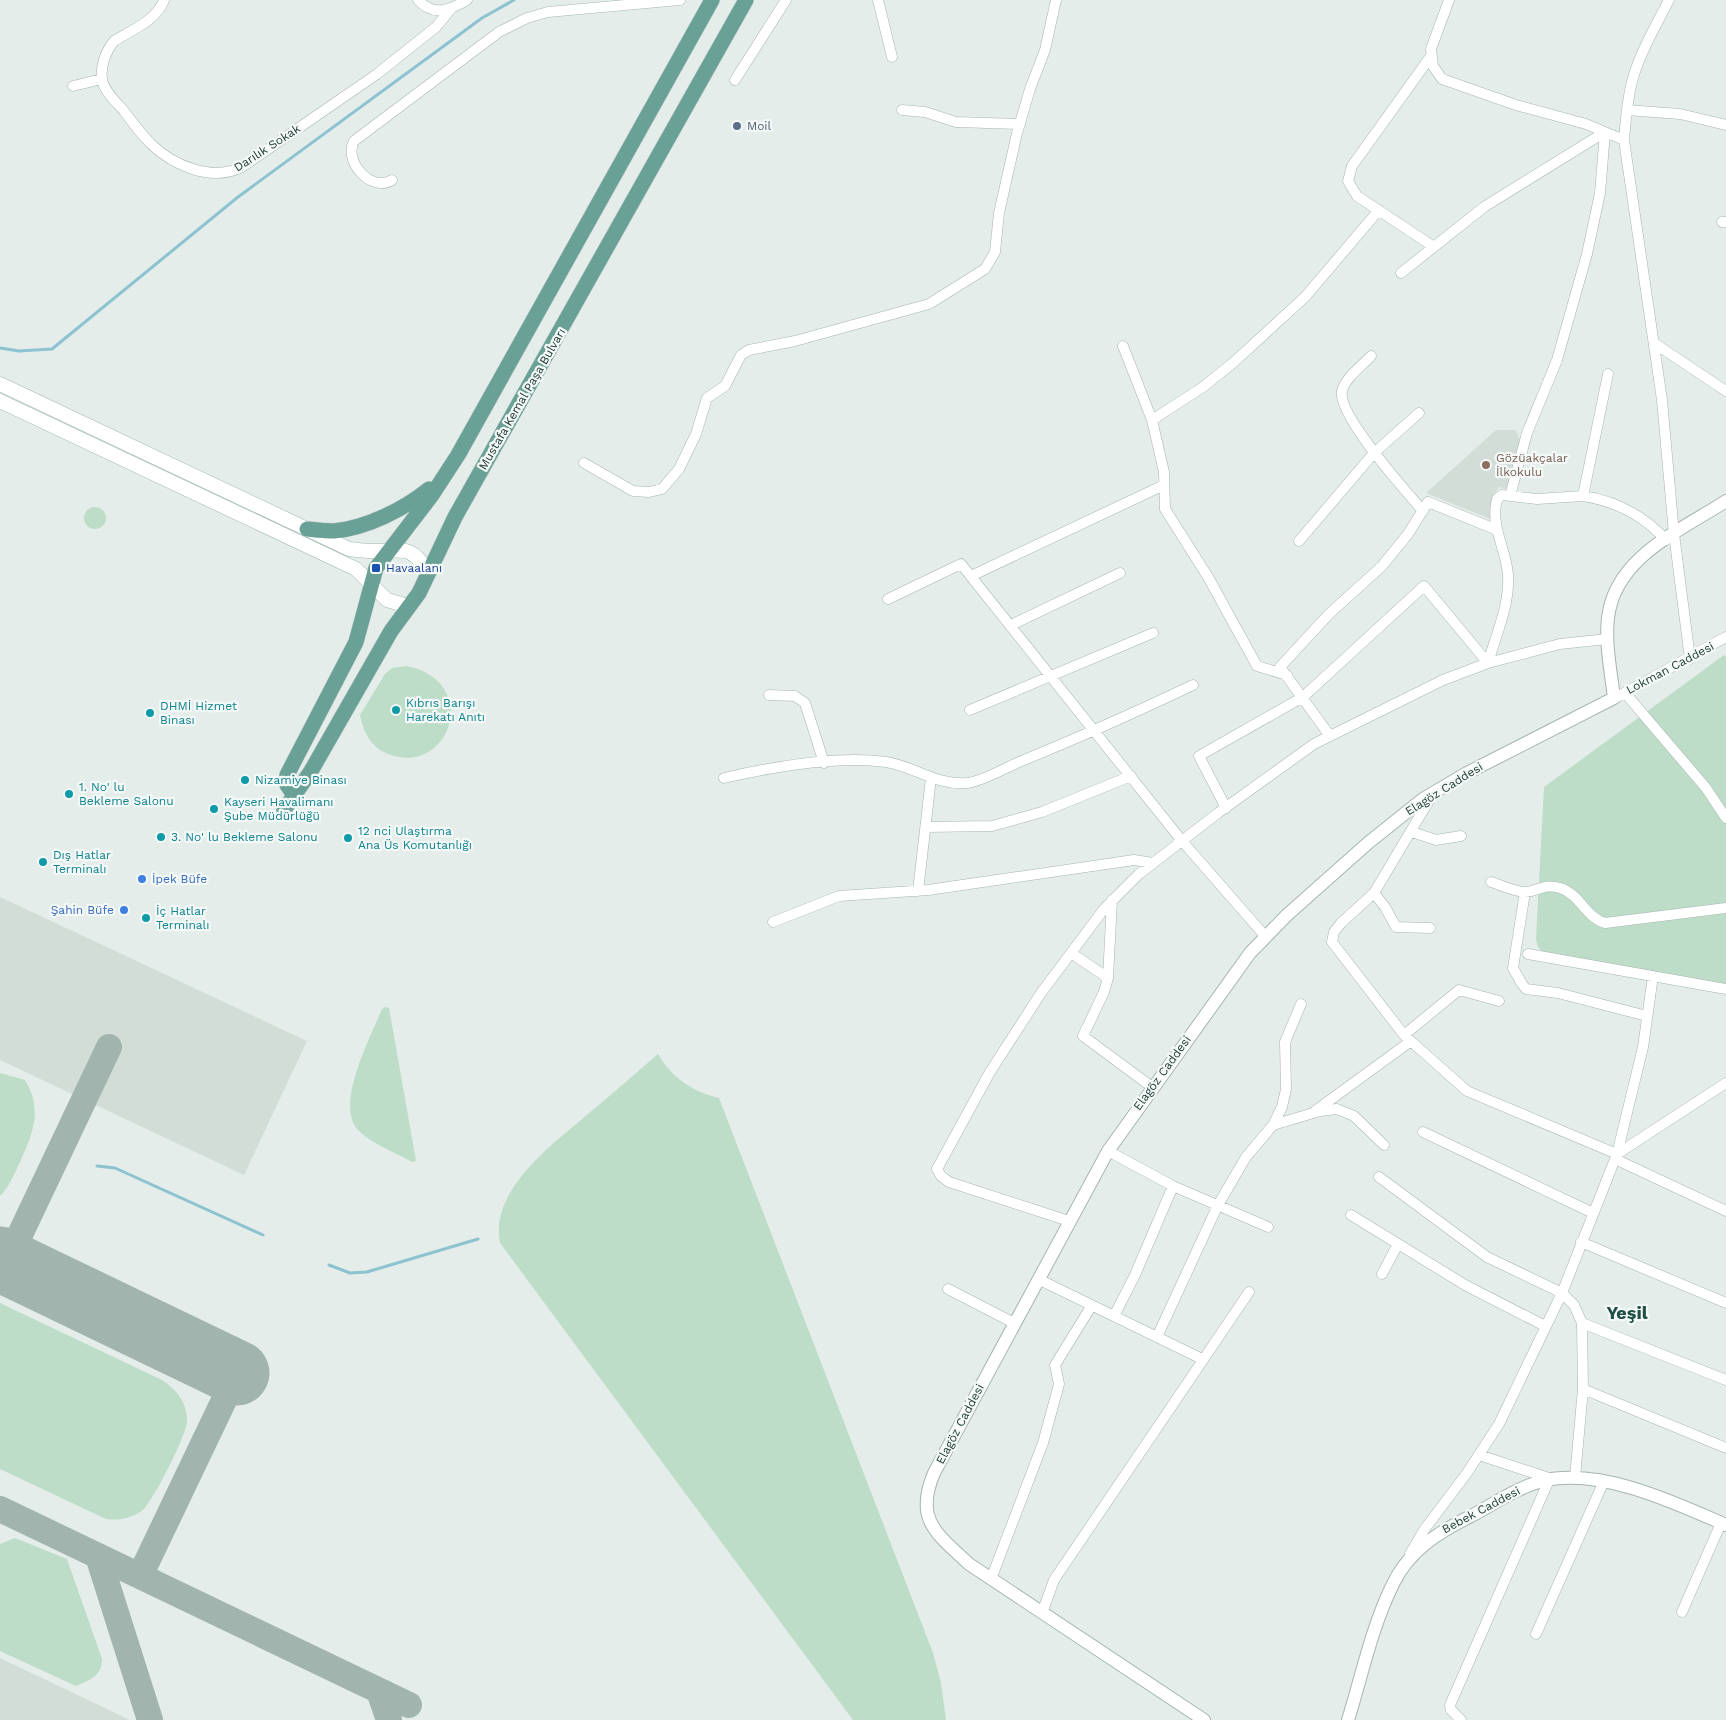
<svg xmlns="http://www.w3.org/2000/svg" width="1726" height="1720" viewBox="0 0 1726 1720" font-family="'Work Sans',sans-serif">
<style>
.built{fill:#d2ddd8}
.green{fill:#bdddc8}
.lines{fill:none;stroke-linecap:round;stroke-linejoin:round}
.stream{stroke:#8dc2d0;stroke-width:3}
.taxiway{stroke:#a1b4ae;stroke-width:26}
.runway{stroke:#a1b4ae;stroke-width:65}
.minor-casing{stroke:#a6b5b1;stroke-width:11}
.tertiary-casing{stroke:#a6b5b1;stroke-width:14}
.secondary-casing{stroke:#a2b8b2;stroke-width:15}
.primary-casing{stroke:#c1c9c8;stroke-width:16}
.minor{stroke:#fff;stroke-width:10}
.tertiary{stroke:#fff;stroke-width:12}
.secondary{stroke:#fff;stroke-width:14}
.primary{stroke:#69a196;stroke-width:15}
.service-dot{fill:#5c6f8a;stroke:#f4f9f7;stroke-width:2}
.education-dot{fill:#8d6e63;stroke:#f4f9f7;stroke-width:2}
.transit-dot{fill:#1a4fb4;stroke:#f4f9f7;stroke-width:2}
.culture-dot{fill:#0f9aa8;stroke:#f4f9f7;stroke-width:2}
.shop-dot{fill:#3f7fe0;stroke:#f4f9f7;stroke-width:2}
.labels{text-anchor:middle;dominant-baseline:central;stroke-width:4.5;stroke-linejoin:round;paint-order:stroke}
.service-label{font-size:12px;fill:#4e5e75;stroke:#f4f9f7;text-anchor:start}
.street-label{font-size:12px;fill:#233e39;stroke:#f4f9f7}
.education-label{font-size:12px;fill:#785e54;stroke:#f4f9f7;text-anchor:start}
.transit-label{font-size:12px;fill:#164399;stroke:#f4f9f7;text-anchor:start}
.culture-label{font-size:12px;fill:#0d838f;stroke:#f4f9f7;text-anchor:start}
.shop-label{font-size:12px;fill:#366cbe;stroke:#f4f9f7;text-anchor:start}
.district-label{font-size:18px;font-weight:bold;fill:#205047;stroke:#f4f9f7}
</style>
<rect width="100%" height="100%" fill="#e4ede9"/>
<path class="built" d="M 1496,430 L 1516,430 L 1521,443 L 1506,489 L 1499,487 L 1495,493 L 1490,519 L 1426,493 Z
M 0,897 L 307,1041 L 244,1175 L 0,1060 Z
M 0,1658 L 130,1720 L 0,1720 Z"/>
<path class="green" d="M84 518a11 11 0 1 1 22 0a11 11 0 1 1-22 0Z
M 1724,655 L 1726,657 L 1726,986 L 1543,952 L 1538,947 L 1536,939 L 1544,787 Z
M 407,666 C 482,682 450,775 391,755 C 372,749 364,734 360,715 L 385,674 L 392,668 Z
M 385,1007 L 389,1008 L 416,1161 L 412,1162 C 396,1153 371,1143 359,1131 C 333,1107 371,1036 382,1009 Z
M 658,1054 C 672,1078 693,1092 719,1098 L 933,1653 L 941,1683 L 946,1720 L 853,1720 L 500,1243 C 489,1190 553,1144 588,1114 C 612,1094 635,1074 658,1054 Z
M 0,1073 L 25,1080 C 43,1110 33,1133 20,1162 C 14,1174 10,1186 0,1196 Z
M 0,1303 L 162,1380 C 176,1389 187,1402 187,1420 C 188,1433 153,1501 143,1510 C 132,1518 120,1521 106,1519 L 0,1469 Z
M 15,1538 L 67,1559 L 102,1659 C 102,1676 90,1680 76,1686 L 0,1651 L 0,1544 Z"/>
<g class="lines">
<path class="stream" d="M 0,348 L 19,351 L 52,349 L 238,197 L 482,18 L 514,0
M 97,1166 L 115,1168 L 263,1235
M 329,1265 L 350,1273 L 367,1272 L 478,1239"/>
<path class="taxiway" d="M 7,1262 L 109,1047
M 0,1509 L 409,1705
M 98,1556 L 150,1720
M 140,1576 L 237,1373
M 379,1691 L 389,1720"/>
<path class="runway" d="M 0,1259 L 237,1373"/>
<defs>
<path id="minor" d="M 164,0 C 157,20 132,30 114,41 C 106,51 100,66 102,80 C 105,92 116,102 124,111 C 132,122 141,134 151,144 C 174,166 212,182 242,167 L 377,74 L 436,27 L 450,10
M 418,0 C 434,17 450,10 467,0
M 878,0 L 892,57
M 1449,0 L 1431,49 L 1433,66 L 1442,79 L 1516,105 L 1586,124 L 1624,140
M 1669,0 C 1656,25 1641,51 1633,78 C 1627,98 1626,119 1624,140 L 1662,400 L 1674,534 L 1690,659
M 1431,56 L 1352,166 L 1348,181 L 1357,196 L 1434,247
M 735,80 L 786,0
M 73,86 L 102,79
M 902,110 L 925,112 L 956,122 L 1020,124
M 1627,110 L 1680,114 L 1726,125
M 392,180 C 371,193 343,161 354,141 L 499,32 L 527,18 L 548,12 L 680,0
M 1722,222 L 1726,222
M 1401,273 L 1484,207 L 1605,132
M 1654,343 L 1726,391
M 1123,346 L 1152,420 L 1164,472 L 1165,509 L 1208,577 L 1257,666 L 1287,675
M 1371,356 C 1362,366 1345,378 1342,391 C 1337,415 1406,491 1423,511
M 1152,420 L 1203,387 L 1234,362 L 1305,297 L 1379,210
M 584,463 L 633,491 L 649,492 L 662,489 L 679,469 L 696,434 L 707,398 L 725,386 L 741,355 L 749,350 L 795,341 L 929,304 L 985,269 L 995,252 L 999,213 L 1017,133 L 1030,89 L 1045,50 L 1056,0
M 1510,496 L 1527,433 L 1557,360 L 1587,254 L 1600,193 L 1605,132
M 1583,496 C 1616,501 1643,515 1666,540
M 1299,541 L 1374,453 L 1419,413
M 971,576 L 1164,485
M 888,599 L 961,564 L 1182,841 L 1265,936
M 1011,625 L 1120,573
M 1488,663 C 1496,635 1510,604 1508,575 C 1506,548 1490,527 1497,499 L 1502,495 L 1537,499 L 1583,496 L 1608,374
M 1625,693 L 1706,788 L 1726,818
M 769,695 L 795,696 L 805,703 L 824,763
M 1619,696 L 1726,637
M 970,710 L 1153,633
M 1330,736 L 1280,667 L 1329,614 L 1382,566 L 1408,534 L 1428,502 L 1495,529
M 724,778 C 772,767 838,755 886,762 C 914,766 937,786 967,783 C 981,782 1005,768 1019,762 C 1078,738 1136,712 1193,685
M 1434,792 L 1374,893 L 1341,923 L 1334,932 L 1332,942 L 1404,1035 L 1467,1091 L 1617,1154 L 1726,1083
M 1226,808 L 1199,756 L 1303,697 L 1424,586 L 1488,663
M 926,827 L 992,826 L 1042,812 L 1131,776
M 1412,832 L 1436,840 L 1461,836
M 1491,882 C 1501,885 1515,892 1525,892 C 1539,891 1544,883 1560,888 C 1580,894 1585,917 1605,923 L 1726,908
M 918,891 L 931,778
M 1525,892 L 1513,968 L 1522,984 L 1526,989 L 1558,993 L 1647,1016
M 1374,893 L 1385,907 L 1396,927 L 1430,928
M 1112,900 L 1108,978 L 1104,992 L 1083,1036 L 1152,1087
M 773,922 L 839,896 L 928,890 L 1134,860 L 1153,863
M 1071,953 L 1108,978
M 1528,954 L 1726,989
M 1404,1035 L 1459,990 L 1499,1001
M 1315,1111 L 1411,1041
M 1273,1125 L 1282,1107 L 1286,1089 L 1285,1042 L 1301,1004
M 1423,1132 L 1593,1213
M 1108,1151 L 1173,1186 L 1268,1227
M 1615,1159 L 1726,1211
M 1379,1177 L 1487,1257 L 1562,1293 L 1574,1305 L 1582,1323 L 1583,1389 L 1575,1477
M 1351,1215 L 1465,1285 L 1545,1326
M 1069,1221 L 949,1182 L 941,1176 L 937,1169 L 990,1072 L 1041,993 L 1104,909 L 1139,874 L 1218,813 L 1314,744 L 1443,680 L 1488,663 L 1560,644 L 1607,639
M 1581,1242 L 1726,1303
M 1382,1274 L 1398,1244
M 1038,1279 L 1202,1359
M 948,1289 L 1014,1323
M 1114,1316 L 1135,1275 L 1173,1186
M 1582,1323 L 1726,1380
M 1157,1337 L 1218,1205 L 1246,1157 L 1273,1125 L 1320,1111 L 1337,1109 L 1354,1116 L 1384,1145
M 1583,1389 L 1726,1448
M 1479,1455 L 1552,1479
M 1410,1554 L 1424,1530 L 1467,1473 L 1499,1424 L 1562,1293 L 1617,1154 L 1643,1047 L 1653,976
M 991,1579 L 1043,1443 L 1059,1384 L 1055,1365 L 1092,1305
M 1682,1612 L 1721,1523
M 1042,1613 L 1054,1580 L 1249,1292
M 1536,1634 L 1604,1481
M 1461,1720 L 1451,1710 L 1450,1705 L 1549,1480"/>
<path id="tertiary" d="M 1204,1720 L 969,1564 C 937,1534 914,1520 934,1473 L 1108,1151 L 1250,953 L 1287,915 L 1368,843 L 1423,799 L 1467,773 L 1614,698 C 1611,672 1605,644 1608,618 C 1615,557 1680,531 1726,501
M 1348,1720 C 1362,1675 1372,1626 1393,1584 C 1409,1550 1439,1532 1471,1516 C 1494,1504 1516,1488 1542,1481 C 1599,1467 1674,1502 1726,1525"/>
<path id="secondary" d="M 0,384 L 349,549 C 357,550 365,551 372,551 C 402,552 411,542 429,574
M 0,401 L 356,569 L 387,600 L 408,606"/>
<path id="primary" d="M 307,529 C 316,530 325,531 334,531 C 367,528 404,509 429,489
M 295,796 L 287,785 L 287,775 L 356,642 L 376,568 L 432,495 L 458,455 L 712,0
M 284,810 L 311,771 L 391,631 L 419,593 L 455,517 L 746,0"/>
</defs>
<use href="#minor" class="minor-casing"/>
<use href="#tertiary" class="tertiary-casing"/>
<use href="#secondary" class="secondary-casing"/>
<use href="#primary" class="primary-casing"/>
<use href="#minor" class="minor"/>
<use href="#tertiary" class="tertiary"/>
<use href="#secondary" class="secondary"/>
<use href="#primary" class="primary"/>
</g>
<circle class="service-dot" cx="737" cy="126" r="5"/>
<circle class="education-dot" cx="1486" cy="465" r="5"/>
<rect class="transit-dot" x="371" y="563" width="10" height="10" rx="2.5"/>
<g class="culture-dot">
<circle cx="396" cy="710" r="5"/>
<circle cx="150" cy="713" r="5"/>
<circle cx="245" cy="780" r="5"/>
<circle cx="69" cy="794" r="5"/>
<circle cx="214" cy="809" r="5"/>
<circle cx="161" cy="837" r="5"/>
<circle cx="348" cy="838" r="5"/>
<circle cx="43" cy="862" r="5"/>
<circle cx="146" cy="918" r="5"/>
</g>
<g class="shop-dot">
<circle cx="142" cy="879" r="5"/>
<circle cx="124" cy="910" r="5"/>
</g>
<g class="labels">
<g class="service-label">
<text x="747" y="126">Moil</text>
</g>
<g class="street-label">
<text transform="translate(267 148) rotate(-33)">Darılık Sokak</text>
<text transform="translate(522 399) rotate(-60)">Mustafa Kemal Paşa Bulvarı</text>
<text transform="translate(1670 668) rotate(-28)">Lokman Caddesi</text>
<text transform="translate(1444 789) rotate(-32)">Elagöz Caddesi</text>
<text transform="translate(1162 1073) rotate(-54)">Elagöz Caddesi</text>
<text transform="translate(960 1424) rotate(-62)">Elagöz Caddesi</text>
<text transform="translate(1481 1510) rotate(-28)">Bebek Caddesi</text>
</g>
<g class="education-label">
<text x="1496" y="458">Gözüakçalar<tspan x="1496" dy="14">İlkokulu</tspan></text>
</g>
<g class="transit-label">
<text x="386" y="568">Havaalanı</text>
</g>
<g class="culture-label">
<text x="406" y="703">Kıbrıs Barışı<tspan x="406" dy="14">Harekatı Anıtı</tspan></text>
<text x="160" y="706">DHMİ Hizmet<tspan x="160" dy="14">Binası</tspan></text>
<text x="255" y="780">Nizamiye Binası</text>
<text x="79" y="787">1. No' lu<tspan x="79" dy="14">Bekleme Salonu</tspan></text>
<text x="224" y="802">Kayseri Havalimanı<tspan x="224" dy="14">Şube Müdürlüğü</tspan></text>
<text x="358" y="831">12 nci Ulaştırma<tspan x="358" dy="14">Ana Üs Komutanlığı</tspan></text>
<text x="171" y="837">3. No' lu Bekleme Salonu</text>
<text x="53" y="855">Dış Hatlar<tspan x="53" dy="14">Terminalı</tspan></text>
<text x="156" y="911">İç Hatlar<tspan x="156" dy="14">Terminalı</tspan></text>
</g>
<g class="shop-label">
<text x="152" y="879">İpek Büfe</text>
<text x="114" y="910" text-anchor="end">Şahin Büfe</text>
</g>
<g class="district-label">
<text x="1627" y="1312">Yeşil</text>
</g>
</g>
</svg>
